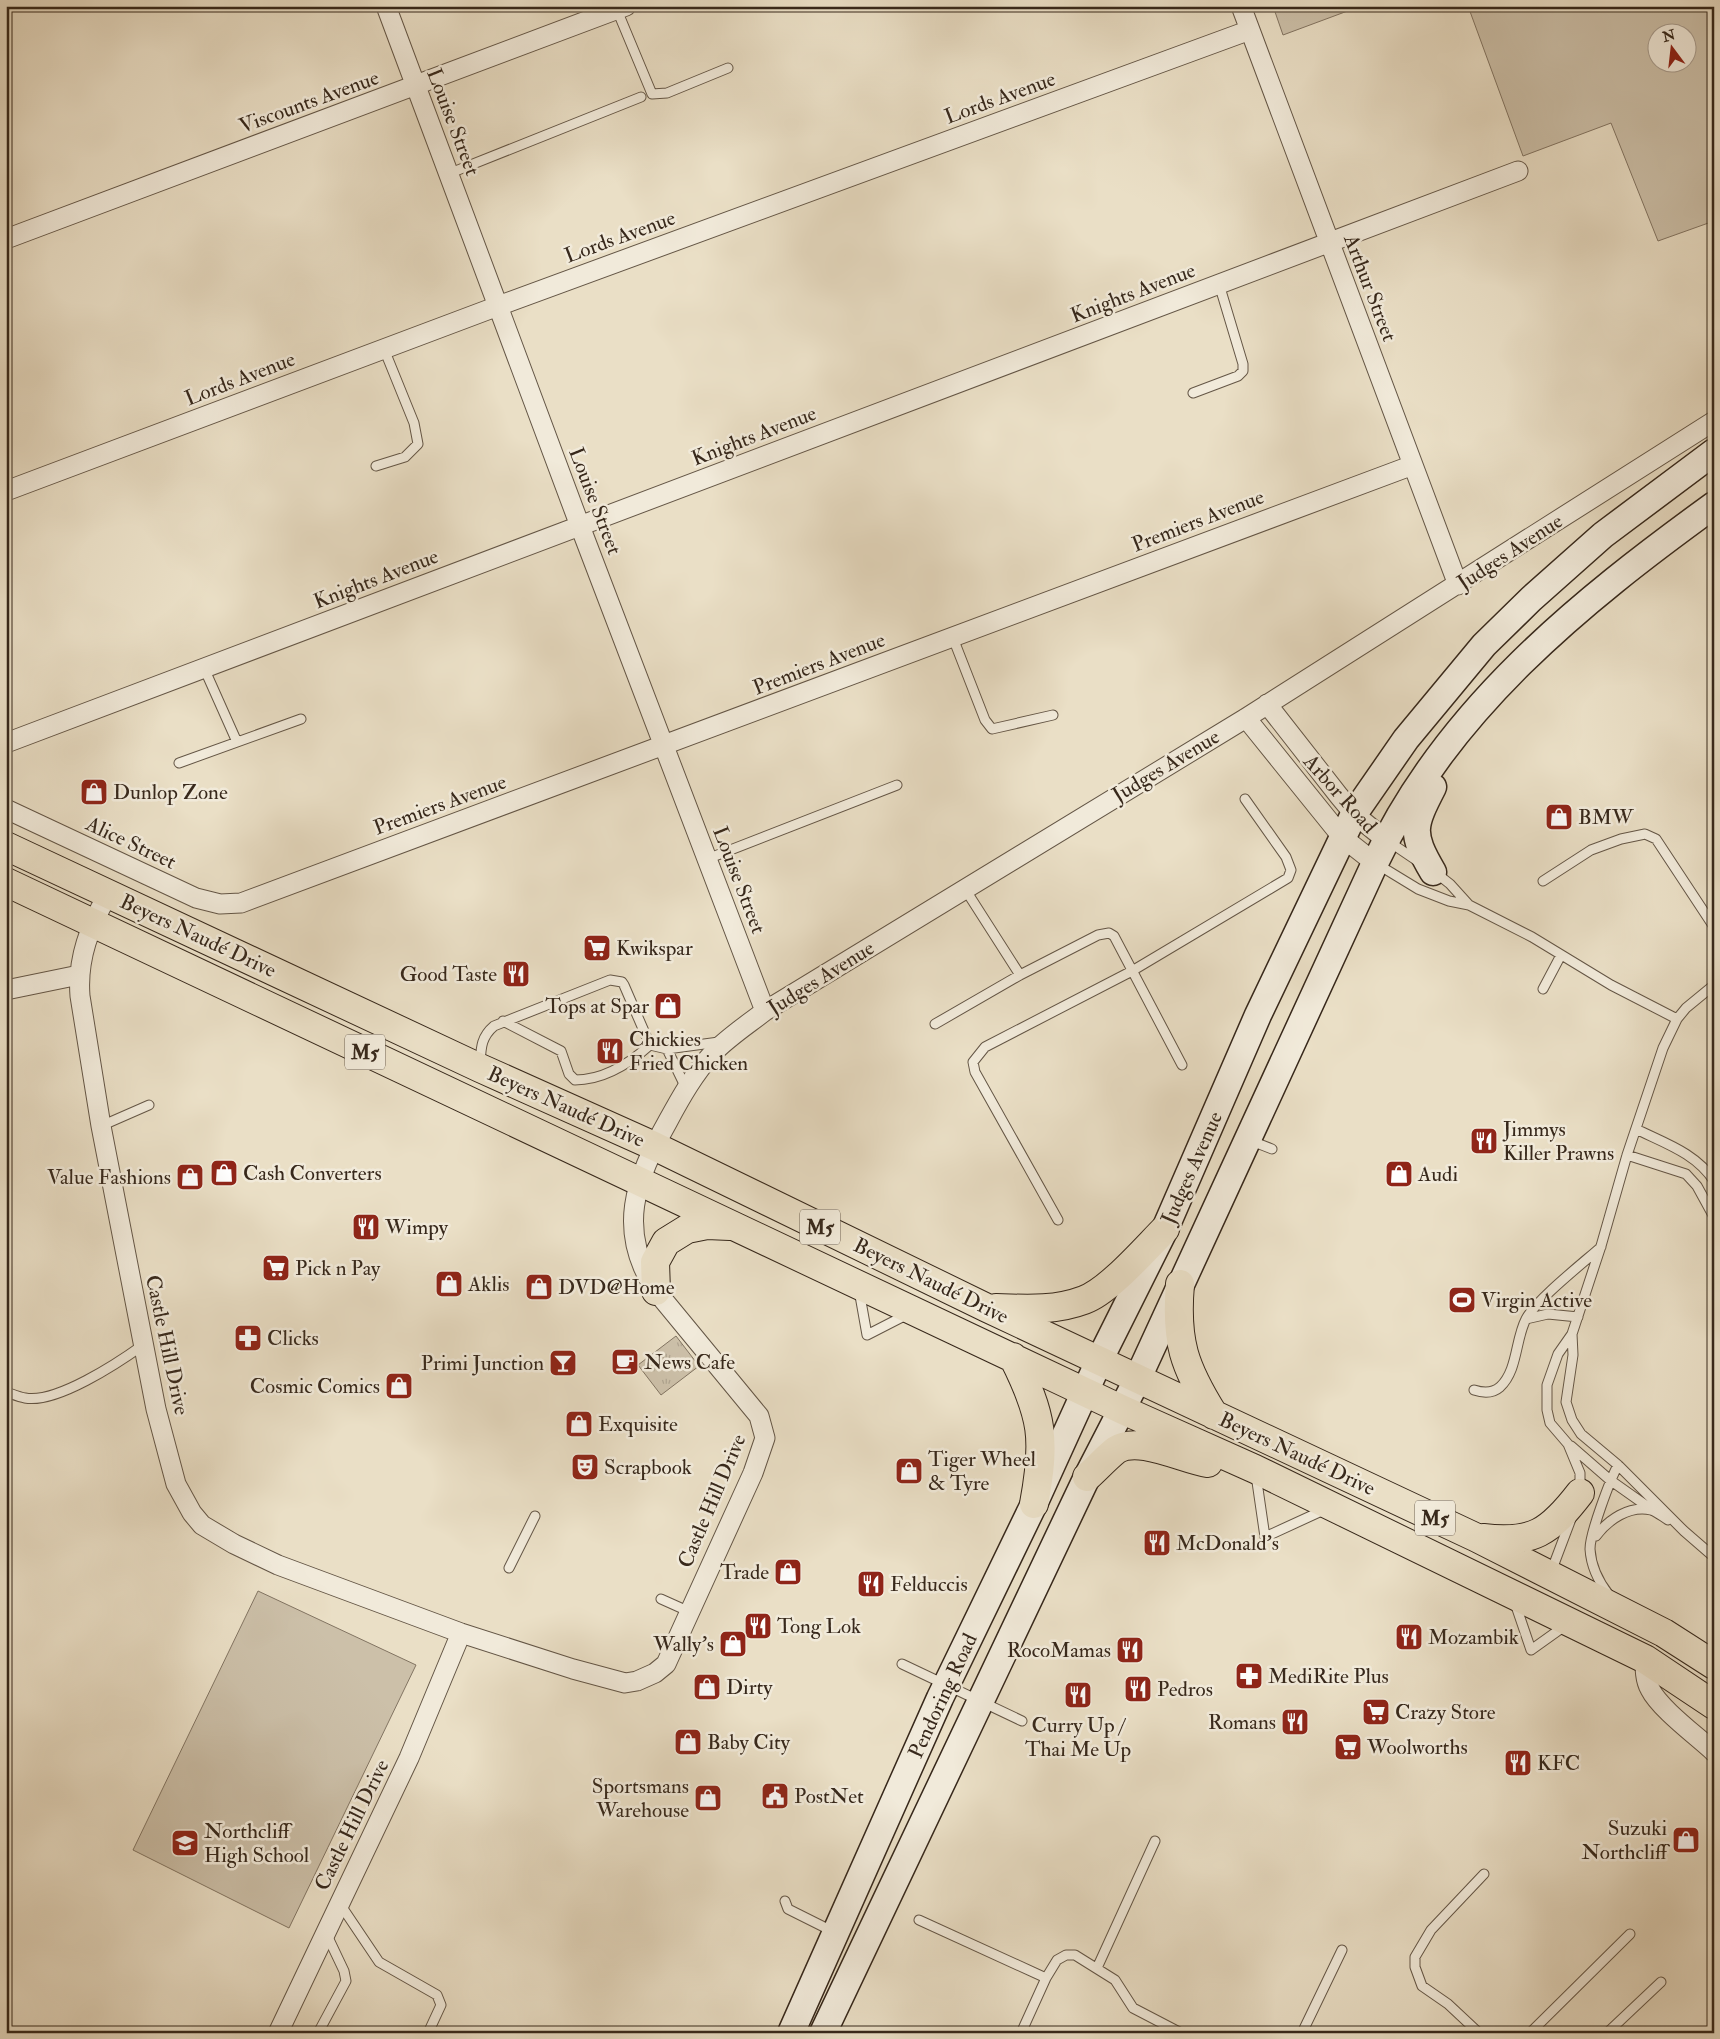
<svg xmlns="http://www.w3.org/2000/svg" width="1720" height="2039" viewBox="0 0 1720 2039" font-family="'IM FELL Double Pica',serif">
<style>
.grass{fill:#ccc0a9;stroke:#827462;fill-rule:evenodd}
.park{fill:url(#park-tufts);stroke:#827462}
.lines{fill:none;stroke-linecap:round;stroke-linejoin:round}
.lane-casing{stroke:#645646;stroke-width:11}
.street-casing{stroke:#645646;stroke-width:21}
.secondary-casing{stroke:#37281b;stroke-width:29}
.primary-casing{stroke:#37281b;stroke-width:30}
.lane{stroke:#f1eada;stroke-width:9}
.street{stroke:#f1eada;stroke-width:19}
.secondary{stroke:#f1eada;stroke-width:26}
.primary{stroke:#eadfc6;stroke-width:28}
.labels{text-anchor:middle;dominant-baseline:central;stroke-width:5;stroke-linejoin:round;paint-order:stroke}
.shield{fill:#f1eada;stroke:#6f6254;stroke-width:1}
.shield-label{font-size:20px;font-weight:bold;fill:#37281b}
.street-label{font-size:21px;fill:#37281b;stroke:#f1eada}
.poi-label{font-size:21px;fill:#37281b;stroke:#f1eada;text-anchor:start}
</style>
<defs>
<pattern id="park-tufts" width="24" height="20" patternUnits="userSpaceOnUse" patternTransform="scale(1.25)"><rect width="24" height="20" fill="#ccc0a9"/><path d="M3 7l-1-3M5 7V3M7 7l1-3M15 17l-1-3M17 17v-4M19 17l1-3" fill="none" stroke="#b0a591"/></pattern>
</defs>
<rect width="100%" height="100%" fill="#eadfc6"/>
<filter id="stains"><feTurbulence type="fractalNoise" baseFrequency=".004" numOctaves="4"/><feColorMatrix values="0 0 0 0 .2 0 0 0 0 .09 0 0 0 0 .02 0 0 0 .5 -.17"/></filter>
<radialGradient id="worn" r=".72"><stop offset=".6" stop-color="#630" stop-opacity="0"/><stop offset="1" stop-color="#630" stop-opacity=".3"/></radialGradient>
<path class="grass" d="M 1273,6 L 1361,6 L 1283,35 Z
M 1468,6 L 1714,6 L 1714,221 L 1658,241 L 1611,123 L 1523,156 ZM 1658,32 L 1688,32 L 1688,62 L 1658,62 Z
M 258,1591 L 416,1665 L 289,1928 L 133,1850 Z"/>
<path class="park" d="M 676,1336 L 699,1366 L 661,1395 L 638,1365 Z"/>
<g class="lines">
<defs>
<path id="lane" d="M 617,10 L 652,94 L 667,93 L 728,68
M 448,174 L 641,97
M 1193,393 L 1238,376 L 1243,371 L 1243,364 L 1219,284
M 376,466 L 405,457 L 418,444 L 414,423 L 384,349
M 953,638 L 985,720 L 992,729 L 1053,715
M 204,668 L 237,742
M 179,763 L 301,719
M 1388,841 L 1419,862
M 707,859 L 897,785
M 1377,864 L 1418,889 L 1449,901 L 1469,905 L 1532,937 L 1611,985 L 1677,1019
M 1436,873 L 1450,884 L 1469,905
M 1543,881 L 1591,850 L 1621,839 L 1645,834 L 1656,839 L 1714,927
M 965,889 L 1020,975
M 1543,989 L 1561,955
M 503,1021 L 561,1051 L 569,1074 L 575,1080 C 603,1080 630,1063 650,1045
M 935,1024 L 1020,975 L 1098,935 L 1109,933 L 1114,936 L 1182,1065
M 650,1045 L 667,1049 L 719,1042
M 667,1049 L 686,1088
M 480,1064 C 481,1048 481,1037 494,1026 L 610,980 L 622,982 L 624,985 L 650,1045
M 101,1126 L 149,1105
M 1636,1129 C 1664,1143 1696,1153 1714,1181
M 1249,1140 L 1272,1149
M 1627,1155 L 1686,1174 L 1697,1186 L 1714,1217
M 1058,1220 L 975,1072 L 973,1062 L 985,1047 L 1132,971 L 1288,878 L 1291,870 L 1286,857 L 1245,799
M 859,1290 L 867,1335 L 908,1314
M 1526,1319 L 1548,1314 L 1578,1317
M 1572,1334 L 1573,1355 L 1566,1402 L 1572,1420 L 1581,1434 L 1618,1465 L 1684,1531 L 1714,1557
M 1474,1390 C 1483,1393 1492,1394 1500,1387 C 1518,1370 1515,1340 1526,1319 C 1536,1300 1583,1263 1601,1247
M 6,1392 C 12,1394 19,1397 25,1398 C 56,1404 118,1363 143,1345
M 1571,1446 L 1610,1480 L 1651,1509
M 1256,1475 L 1265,1537 L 1326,1509
M 1580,1490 L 1580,1473 L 1568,1444 L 1550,1423 L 1547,1410 L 1547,1385 L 1558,1354 L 1572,1334 L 1601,1246 L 1627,1155 L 1663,1048 L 1677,1019 L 1686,1008 L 1714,985
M 1596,1536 C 1608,1520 1629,1505 1651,1510 C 1656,1511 1663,1517 1668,1520
M 509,1568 L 535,1516
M 1551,1572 L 1571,1519
M 1609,1595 C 1598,1581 1591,1566 1590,1549 C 1590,1533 1610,1480 1618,1465
M 661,1599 L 690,1612
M 1515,1603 L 1531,1650 L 1566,1625
M 902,1664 L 1022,1721
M 785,1901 L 788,1909 L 834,1932
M 340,1904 L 379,1962 L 437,1995 L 441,2005 L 428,2033
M 919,1920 L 1046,1978
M 1097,1968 L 1155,1841
M 318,2033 L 346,1981 L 344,1971 L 326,1933
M 1021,2033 L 1046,1978 L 1057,1960 L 1066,1955 L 1075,1955 L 1115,1980 L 1133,2008 L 1181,2033
M 1302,2033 L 1342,1950
M 1479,2033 L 1448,2004 L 1422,1986 L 1415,1967 L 1415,1957 L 1431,1930 L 1484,1874
M 1530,2033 L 1630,1934
M 1607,2033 L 1661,1982"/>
<path id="street" d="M 386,6 L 580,526 L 765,1011
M 1241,6 L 1458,585
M 6,239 L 626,6
M 6,491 L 498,306 L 1250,30
M 1267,704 L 1339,796 L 1354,814 L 1386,840
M 1246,718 L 1342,837 L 1375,863
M 6,743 L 1518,171
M 6,809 L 196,898 L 220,904 L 241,903 L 1413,465
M 108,894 C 90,926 77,958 80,996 L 101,1126 L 156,1409 L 176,1484 L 192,1513 L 202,1525 L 234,1544 L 278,1565 L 461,1633 L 573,1669 L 625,1683 L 637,1681 L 655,1673 L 666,1664 L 753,1473 L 765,1438 L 759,1416 L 656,1291 C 616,1230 635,1180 668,1121 C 681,1097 694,1074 712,1054 C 727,1038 747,1025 765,1011 L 1246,718 L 1714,421
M 6,990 L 79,975
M 1645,1659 C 1645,1669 1645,1680 1650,1689 C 1660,1709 1697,1736 1714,1752
M 278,2033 L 409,1758 L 461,1633"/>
<path id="secondary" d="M 1433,787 C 1413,826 1410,833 1433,872
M 791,2033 L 940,1698 L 1034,1504 L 1099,1361 L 1165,1229 L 1258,1015 L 1354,814 L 1406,739 L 1484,645 L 1531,599 L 1603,535 L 1714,452
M 823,2033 L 1087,1477 L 1137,1380 L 1375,863 C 1446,710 1580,602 1714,505"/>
<path id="primary" d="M 6,846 L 480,1068 L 654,1146 L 987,1308 L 1475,1537 L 1664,1633 L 1714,1665
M 6,882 L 1123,1410 L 1255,1469 L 1645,1659 L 1714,1705
M 1180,1284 C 1175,1341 1184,1367 1214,1415
M 656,1291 L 655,1262 L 666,1242 L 687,1229 L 707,1225 L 730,1226
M 996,1308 C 1026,1309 1055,1311 1084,1300 C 1109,1291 1145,1249 1165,1229
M 1013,1357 C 1043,1416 1046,1440 1034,1504
M 1087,1477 C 1097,1468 1106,1458 1116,1450 C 1139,1435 1184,1460 1208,1463
M 1483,1538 C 1533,1544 1550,1532 1580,1493"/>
</defs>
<use href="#lane" class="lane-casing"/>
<use href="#street" class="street-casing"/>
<use href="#secondary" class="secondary-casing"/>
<use href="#primary" class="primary-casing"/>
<use href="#lane" class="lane"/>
<use href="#street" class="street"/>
<use href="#secondary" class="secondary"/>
<use href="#primary" class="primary"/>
</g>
<defs>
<symbol id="shop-square" viewBox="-11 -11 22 22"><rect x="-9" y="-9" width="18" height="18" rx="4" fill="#8f2418" stroke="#f1eada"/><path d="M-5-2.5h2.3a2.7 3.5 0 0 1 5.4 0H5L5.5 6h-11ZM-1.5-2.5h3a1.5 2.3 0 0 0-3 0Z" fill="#fff"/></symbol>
<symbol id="supermarket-square" viewBox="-11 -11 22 22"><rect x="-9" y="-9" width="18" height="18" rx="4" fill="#8f2418" stroke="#f1eada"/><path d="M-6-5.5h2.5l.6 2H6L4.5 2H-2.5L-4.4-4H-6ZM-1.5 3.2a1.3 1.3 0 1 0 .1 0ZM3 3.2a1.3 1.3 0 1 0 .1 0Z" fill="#fff"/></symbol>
<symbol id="restaurant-square" viewBox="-11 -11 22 22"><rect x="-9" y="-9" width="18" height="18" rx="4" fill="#8f2418" stroke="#f1eada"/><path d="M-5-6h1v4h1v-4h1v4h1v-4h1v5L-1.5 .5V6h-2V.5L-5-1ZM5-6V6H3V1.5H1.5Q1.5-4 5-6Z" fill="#fff"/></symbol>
<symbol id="stadium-square" viewBox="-11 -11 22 22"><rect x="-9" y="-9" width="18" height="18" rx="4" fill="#8f2418" stroke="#f1eada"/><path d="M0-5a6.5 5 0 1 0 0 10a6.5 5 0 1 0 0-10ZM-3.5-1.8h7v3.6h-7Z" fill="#fff"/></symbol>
<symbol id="pharmacy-square" viewBox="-11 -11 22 22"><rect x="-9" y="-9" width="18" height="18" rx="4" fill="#8f2418" stroke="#f1eada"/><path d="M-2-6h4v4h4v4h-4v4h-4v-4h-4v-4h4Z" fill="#fff"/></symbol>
<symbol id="cafe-square" viewBox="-11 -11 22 22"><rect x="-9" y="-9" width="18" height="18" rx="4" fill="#8f2418" stroke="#f1eada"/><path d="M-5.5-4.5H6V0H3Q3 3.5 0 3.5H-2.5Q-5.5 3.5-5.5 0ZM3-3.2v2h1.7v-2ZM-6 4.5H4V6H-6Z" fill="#fff"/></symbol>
<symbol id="bar-square" viewBox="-11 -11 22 22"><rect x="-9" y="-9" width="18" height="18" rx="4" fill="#8f2418" stroke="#f1eada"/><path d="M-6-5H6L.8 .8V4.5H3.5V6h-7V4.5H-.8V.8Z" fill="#fff"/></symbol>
<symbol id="theatre-square" viewBox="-11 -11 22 22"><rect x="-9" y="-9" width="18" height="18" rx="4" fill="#8f2418" stroke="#f1eada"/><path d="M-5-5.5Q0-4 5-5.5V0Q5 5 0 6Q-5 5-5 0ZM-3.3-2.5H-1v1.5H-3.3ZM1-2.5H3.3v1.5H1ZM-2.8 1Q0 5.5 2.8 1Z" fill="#fff"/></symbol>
<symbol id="civic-square" viewBox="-11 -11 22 22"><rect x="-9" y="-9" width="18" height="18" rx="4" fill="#8f2418" stroke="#f1eada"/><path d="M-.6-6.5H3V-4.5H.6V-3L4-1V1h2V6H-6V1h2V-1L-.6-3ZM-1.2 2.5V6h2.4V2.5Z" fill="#fff"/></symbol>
<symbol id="school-square" viewBox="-11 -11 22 22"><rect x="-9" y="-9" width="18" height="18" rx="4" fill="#8f2418" stroke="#f1eada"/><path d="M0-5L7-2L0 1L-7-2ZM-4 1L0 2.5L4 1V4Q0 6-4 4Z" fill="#fff"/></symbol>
</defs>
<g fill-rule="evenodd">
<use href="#shop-square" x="78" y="776" width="32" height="32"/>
<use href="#shop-square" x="1543" y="801" width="32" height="32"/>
<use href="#supermarket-square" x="581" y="932" width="32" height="32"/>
<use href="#restaurant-square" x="500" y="958" width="32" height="32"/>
<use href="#shop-square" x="652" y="990" width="32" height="32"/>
<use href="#restaurant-square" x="594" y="1035" width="32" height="32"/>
<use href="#restaurant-square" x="1468" y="1125" width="32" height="32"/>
<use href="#shop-square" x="208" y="1157" width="32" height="32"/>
<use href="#shop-square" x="1383" y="1158" width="32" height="32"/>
<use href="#shop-square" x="174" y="1161" width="32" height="32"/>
<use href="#restaurant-square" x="350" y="1211" width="32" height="32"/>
<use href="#supermarket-square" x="260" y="1252" width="32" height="32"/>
<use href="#shop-square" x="433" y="1268" width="32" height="32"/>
<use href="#shop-square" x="523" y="1271" width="32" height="32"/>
<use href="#stadium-square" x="1446" y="1284" width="32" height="32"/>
<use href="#pharmacy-square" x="232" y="1322" width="32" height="32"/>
<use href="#cafe-square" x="609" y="1346" width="32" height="32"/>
<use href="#bar-square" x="547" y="1347" width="32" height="32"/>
<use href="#shop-square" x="383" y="1370" width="32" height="32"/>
<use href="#shop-square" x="563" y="1408" width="32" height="32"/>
<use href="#theatre-square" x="569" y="1451" width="32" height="32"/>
<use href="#shop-square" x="893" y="1455" width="32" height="32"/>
<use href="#restaurant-square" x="1141" y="1527" width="32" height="32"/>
<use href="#shop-square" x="772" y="1556" width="32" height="32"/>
<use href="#restaurant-square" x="855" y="1568" width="32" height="32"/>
<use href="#restaurant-square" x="742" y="1610" width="32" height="32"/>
<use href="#restaurant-square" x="1393" y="1621" width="32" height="32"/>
<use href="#shop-square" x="717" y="1628" width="32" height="32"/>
<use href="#restaurant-square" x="1114" y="1634" width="32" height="32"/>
<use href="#pharmacy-square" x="1233" y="1660" width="32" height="32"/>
<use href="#shop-square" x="691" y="1671" width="32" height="32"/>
<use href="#restaurant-square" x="1122" y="1673" width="32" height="32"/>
<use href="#restaurant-square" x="1062" y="1679" width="32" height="32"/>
<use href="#supermarket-square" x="1360" y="1696" width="32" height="32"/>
<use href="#restaurant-square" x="1279" y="1706" width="32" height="32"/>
<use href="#shop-square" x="672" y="1726" width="32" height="32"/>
<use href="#supermarket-square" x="1332" y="1731" width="32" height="32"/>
<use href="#restaurant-square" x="1502" y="1747" width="32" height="32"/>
<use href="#civic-square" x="759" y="1780" width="32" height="32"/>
<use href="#shop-square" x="692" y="1782" width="32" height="32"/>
<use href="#shop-square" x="1670" y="1824" width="32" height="32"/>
<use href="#school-square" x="169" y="1827" width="32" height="32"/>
</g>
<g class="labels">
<g class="shield">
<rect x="345" y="1034.5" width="40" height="35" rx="4"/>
<rect x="800" y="1209.5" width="40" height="35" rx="4"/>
<rect x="1415" y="1500.5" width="40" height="35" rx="4"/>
</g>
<g class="shield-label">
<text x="365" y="1052">M5</text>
<text x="820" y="1227">M5</text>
<text x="1435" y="1518">M5</text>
</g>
<g class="street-label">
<text transform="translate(1000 98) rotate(-20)">Lords Avenue</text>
<text transform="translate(309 102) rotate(-20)">Viscounts Avenue</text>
<text transform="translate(453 122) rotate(69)">Louise Street</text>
<text transform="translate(620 237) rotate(-20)">Lords Avenue</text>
<text transform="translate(1370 288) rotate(69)">Arthur Street</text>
<text transform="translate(1133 293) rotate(-21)">Knights Avenue</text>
<text transform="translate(240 379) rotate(-21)">Lords Avenue</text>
<text transform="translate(754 436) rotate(-21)">Knights Avenue</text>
<text transform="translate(595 501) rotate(69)">Louise Street</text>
<text transform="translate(1198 521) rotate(-21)">Premiers Avenue</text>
<text transform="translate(1510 552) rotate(-33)">Judges Avenue</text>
<text transform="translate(376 579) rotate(-21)">Knights Avenue</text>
<text transform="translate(819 664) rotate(-21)">Premiers Avenue</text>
<text transform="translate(1166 766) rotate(-31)">Judges Avenue</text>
<text transform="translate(1340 794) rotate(48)">Arbor Road</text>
<text transform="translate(440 805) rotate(-20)">Premiers Avenue</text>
<text transform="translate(131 843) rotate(25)">Alice Street</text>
<text transform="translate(739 880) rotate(69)">Louise Street</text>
<text transform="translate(198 936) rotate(25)">Beyers Naudé Drive</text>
<text transform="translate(821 978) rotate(-32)">Judges Avenue</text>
<text transform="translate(566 1107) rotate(24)">Beyers Naudé Drive</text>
<text transform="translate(1192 1168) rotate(-66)">Judges Avenue</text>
<text transform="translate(931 1281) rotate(26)">Beyers Naudé Drive</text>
<text transform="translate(167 1345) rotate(78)">Castle Hill Drive</text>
<text transform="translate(1297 1454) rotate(25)">Beyers Naudé Drive</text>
<text transform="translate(712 1501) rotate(-67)">Castle Hill Drive</text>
<text transform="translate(943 1696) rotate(-65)">Pendoring Road</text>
<text transform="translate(352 1825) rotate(-64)">Castle Hill Drive</text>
</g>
<g class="poi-label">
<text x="113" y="792">Dunlop Zone</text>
<text x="1578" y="817">BMW</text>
<text x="616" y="948">Kwikspar</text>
<text x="497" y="974" text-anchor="end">Good Taste</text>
<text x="649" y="1006" text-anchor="end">Tops at Spar</text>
<text x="629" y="1039">Chickies<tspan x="629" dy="24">Fried Chicken</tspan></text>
<text x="1503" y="1129">Jimmys<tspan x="1503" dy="24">Killer Prawns</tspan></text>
<text x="243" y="1173">Cash Converters</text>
<text x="1418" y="1174">Audi</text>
<text x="171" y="1177" text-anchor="end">Value Fashions</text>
<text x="385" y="1227">Wimpy</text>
<text x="295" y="1268">Pick n Pay</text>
<text x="468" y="1284">Aklis</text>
<text x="558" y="1287">DVD@Home</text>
<text x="1481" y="1300">Virgin Active</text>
<text x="267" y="1338">Clicks</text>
<text x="644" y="1362">News Cafe</text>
<text x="544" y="1363" text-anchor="end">Primi Junction</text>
<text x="380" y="1386" text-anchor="end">Cosmic Comics</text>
<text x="598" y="1424">Exquisite</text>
<text x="928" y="1459">Tiger Wheel<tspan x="928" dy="24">&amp; Tyre</tspan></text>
<text x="604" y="1467">Scrapbook</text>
<text x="1176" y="1543">McDonald's</text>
<text x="769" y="1572" text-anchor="end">Trade</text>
<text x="890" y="1584">Felduccis</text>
<text x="777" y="1626">Tong Lok</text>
<text x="1428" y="1637">Mozambik</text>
<text x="714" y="1644" text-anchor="end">Wally's</text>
<text x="1111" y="1650" text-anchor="end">RocoMamas</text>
<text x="1268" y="1676">MediRite Plus</text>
<text x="726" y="1687">Dirty</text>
<text x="1157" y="1689">Pedros</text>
<text x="1395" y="1712">Crazy Store</text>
<text x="1276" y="1722" text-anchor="end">Romans</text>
<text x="1078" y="1725" text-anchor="middle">Curry Up /<tspan x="1078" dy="24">Thai Me Up</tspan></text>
<text x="707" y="1742">Baby City</text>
<text x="1367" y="1747">Woolworths</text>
<text x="1537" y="1763">KFC</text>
<text x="689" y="1786" text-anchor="end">Sportsmans<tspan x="689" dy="24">Warehouse</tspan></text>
<text x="794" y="1796">PostNet</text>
<text x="1667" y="1828" text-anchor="end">Suzuki<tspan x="1667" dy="24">Northcliff</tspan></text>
<text x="204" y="1831">Northcliff<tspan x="204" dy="24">High School</tspan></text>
</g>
</g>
<rect width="1720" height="2039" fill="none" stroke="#eadfc6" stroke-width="25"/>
<rect x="8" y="8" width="1705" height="2024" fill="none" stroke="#37281b" stroke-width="2.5"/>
<rect x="12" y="12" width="1695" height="2014" fill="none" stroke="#37281b"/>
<g transform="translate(1672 48) rotate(345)"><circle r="24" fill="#f1eada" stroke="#a79c8e"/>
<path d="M0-4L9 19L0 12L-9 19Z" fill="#8f2418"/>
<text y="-8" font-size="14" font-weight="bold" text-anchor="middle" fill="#37281b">N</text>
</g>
<rect width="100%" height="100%" filter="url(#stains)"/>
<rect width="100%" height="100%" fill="url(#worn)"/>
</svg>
